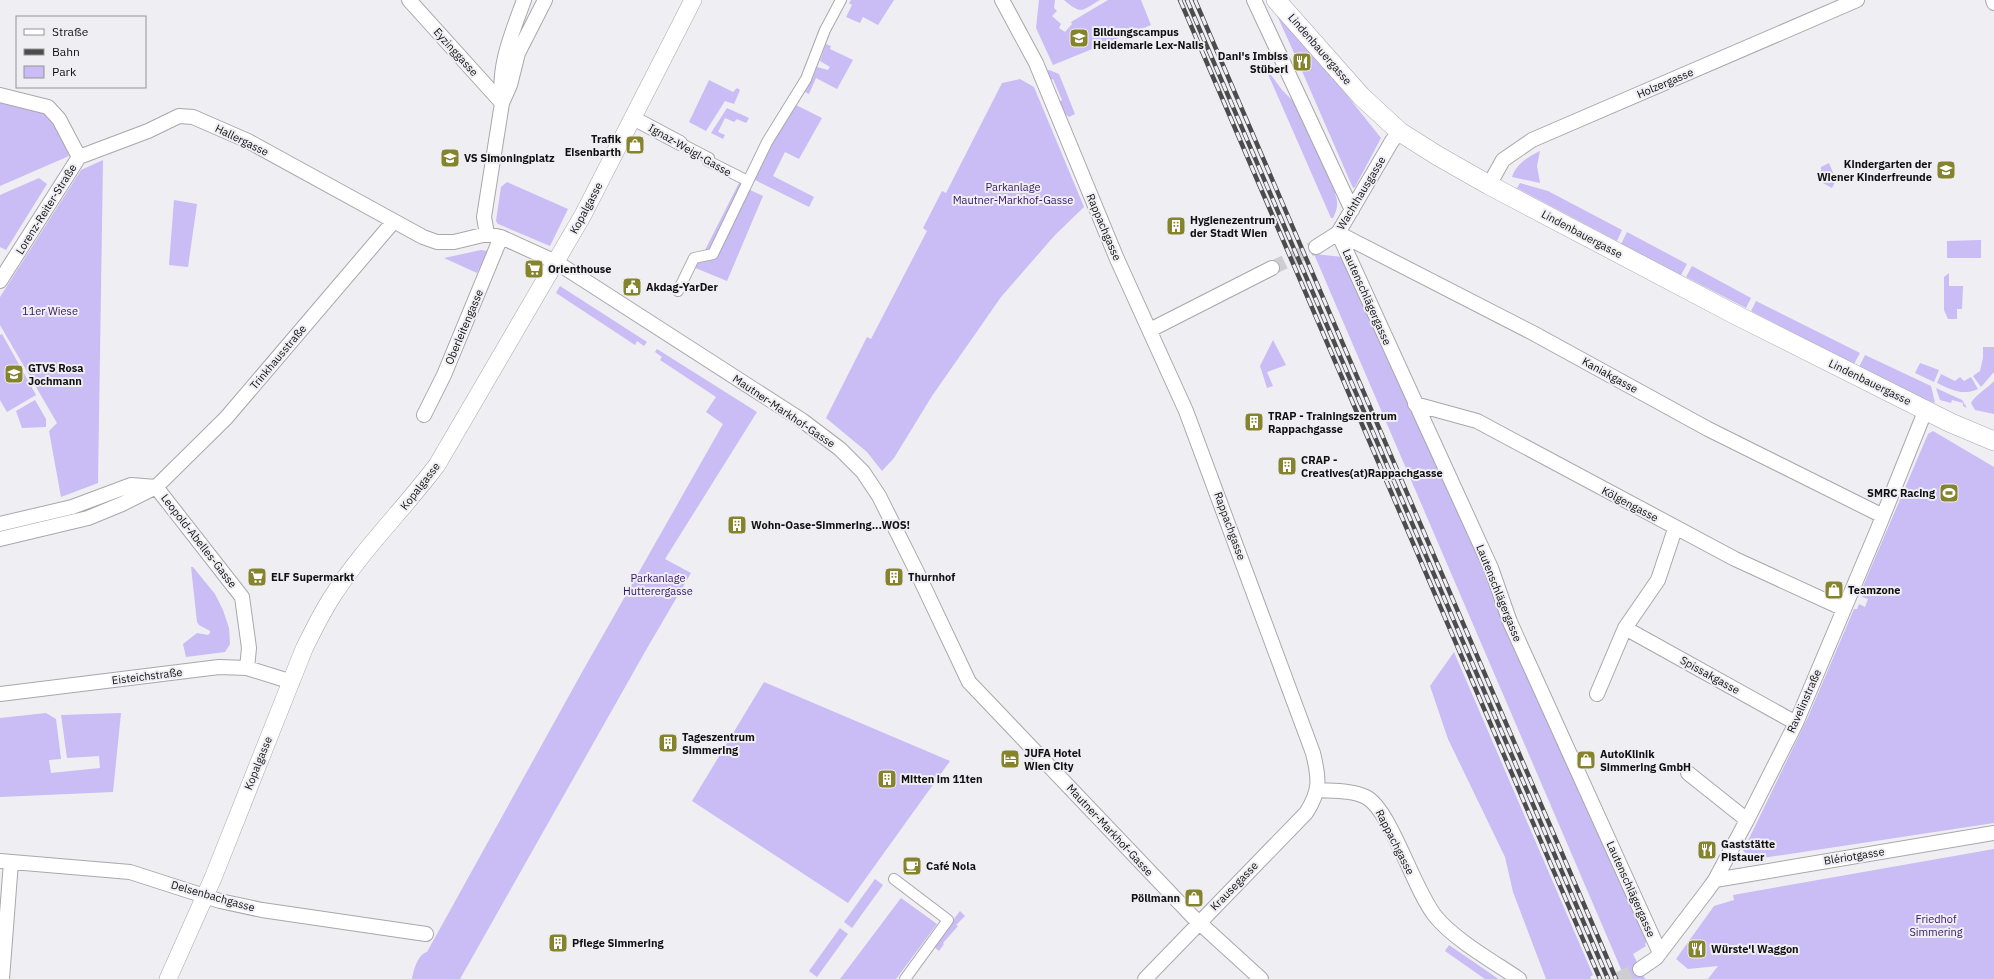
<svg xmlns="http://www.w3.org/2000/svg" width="1994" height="979" viewBox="0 0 1994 979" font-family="'IBM Plex Sans',sans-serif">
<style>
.green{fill:#cabcf4}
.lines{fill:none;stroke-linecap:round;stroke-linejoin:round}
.minor-tunnel{stroke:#cecdd1;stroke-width:14;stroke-dasharray:14 7;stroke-linecap:butt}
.pedestrian-casing{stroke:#a8a7ac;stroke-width:12}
.minor-casing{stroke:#a8a7ac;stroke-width:16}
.tertiary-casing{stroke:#a8a7ac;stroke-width:18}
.secondary-casing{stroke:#a8a7ac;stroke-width:20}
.pedestrian{stroke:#fff;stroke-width:10}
.minor{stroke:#fff;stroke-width:14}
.tertiary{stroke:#fff;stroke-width:17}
.secondary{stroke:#fff;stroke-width:19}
.rail-casing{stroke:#4c4b4d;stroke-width:4.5}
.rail{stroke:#efeef3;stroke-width:3;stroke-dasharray:9;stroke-linecap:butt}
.labels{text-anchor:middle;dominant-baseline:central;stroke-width:4;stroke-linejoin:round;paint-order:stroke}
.poi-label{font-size:11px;font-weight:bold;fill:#111012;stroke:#efeef3;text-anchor:start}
.street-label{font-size:11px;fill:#111012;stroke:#efeef3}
.park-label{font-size:11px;fill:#341562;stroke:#efeef3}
</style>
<rect width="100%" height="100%" fill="#efeef3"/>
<path class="green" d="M 851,0 L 894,0 L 878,25 L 863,17 L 860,23 L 846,17 L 852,5 L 849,3 Z
M 1039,0 L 1055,0 L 1054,8 L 1057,11 L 1052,16 L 1061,24 L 1059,28 L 1065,32 L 1072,24 L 1071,22 L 1108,0 L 1141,0 L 1151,25 L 1053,65 L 1036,28 Z
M 1064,0 L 1100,0 C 1081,11 1082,15 1064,0 Z
M 1275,11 L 1333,78 L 1381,138 L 1355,187 L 1353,188 L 1302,71 L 1308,68 L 1301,52 L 1295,55 Z
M 826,44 L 831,46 L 830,49 L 853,60 L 837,89 L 816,78 L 809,94 L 805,92 L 813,78 L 817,67 L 828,70 L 830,67 L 820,61 Z
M 1049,70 L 1059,74 L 1075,114 L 1069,117 L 1064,113 L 1059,102 L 1062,100 L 1053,79 L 1050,80 L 1046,71 Z
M 1269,72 L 1282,90 L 1299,107 L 1338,192 L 1335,194 C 1339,203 1337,210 1333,218 L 1331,218 L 1268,74 Z
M 1020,79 L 1034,87 L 1084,207 L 1055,235 L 1001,297 L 932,396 L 894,458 L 882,471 L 867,452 L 826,418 L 867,337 L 871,339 L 927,231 L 923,228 L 942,191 L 946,193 L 1002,83 Z
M 709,80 L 733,92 L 737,88 L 740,90 L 734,104 L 725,101 L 706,131 L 689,122 Z
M 0,95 L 48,107 L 62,132 L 69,156 L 0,186 Z
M 796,105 L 822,118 L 799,159 L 785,152 L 773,176 L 814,197 L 809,207 L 753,179 L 769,148 Z
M 727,108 L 749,118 L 746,123 L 737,119 L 734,122 L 725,118 L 718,132 L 725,135 L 723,139 L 711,133 Z
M 1540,151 L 1537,166 L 1540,183 L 1512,177 C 1516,164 1529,156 1540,151 Z
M 103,160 L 98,483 L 61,497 L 49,431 L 57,423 L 0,325 L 0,297 L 81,170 Z
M 1829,163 L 1836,180 L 1832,188 L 1821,182 L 1821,167 Z
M 39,178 L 47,184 L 6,250 L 0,247 L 0,195 Z
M 507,182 L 568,209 L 550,246 L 498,224 L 496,221 L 501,187 Z
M 739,183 L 742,185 L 711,251 L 703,254 Z
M 1520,183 L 1548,191 L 1622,230 L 1617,241 L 1517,188 Z
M 748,189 L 763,196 L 727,281 L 693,267 L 696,260 L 710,256 Z
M 174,200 L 197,204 L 188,267 L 169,265 Z
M 1627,232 L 1687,264 L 1681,275 L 1621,244 Z
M 1981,240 L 1981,258 L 1947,258 L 1947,241 Z
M 481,250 L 488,251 L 477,273 L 444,258 Z
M 1314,254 L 1343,257 L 1486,569 L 1647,941 L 1645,944 L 1646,946 L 1633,954 L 1645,979 L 1626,979 L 1621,969 Z
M 1692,266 L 1751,298 L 1746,308 L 1686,277 Z
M 1949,273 L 1949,286 L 1963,286 L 1962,309 L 1957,309 L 1957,319 L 1948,319 L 1944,310 L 1944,277 Z
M 560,286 L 647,342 L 644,346 L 637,341 L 635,345 L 556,293 Z
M 1756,301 L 1860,353 L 1854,364 L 1751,311 Z
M 2,334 L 36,395 L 7,412 L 0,400 L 0,335 Z
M 1273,340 L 1286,365 L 1267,372 L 1273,386 L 1267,388 L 1260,366 Z
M 1983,347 L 1994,347 L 1994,372 L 1981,387 L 1973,376 L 1980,371 L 1983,358 Z
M 657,349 L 757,412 L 665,559 L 691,573 L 646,650 L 460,979 L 412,979 C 413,971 418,954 427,952 L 581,674 L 723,424 L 706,412 L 716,397 L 660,360 L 662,357 L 655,352 Z
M 1865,355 L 1931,386 L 1935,403 L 1897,389 L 1858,369 Z
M 1920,363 L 1939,370 L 1934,382 L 1915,373 Z
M 1941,374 L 1955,381 L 1960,377 L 1964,381 L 1971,377 L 1978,389 C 1962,396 1952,390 1937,383 Z
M 1994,381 L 1994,414 L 1975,410 L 1971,403 C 1976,394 1987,389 1994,381 Z
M 1936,388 L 1962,400 L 1967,408 L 1963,406 L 1963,403 L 1952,400 L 1951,403 L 1940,400 Z
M 35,400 L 46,419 L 46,427 L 22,428 L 16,411 Z
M 1933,431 L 1994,467 L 1994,823 L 1756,859 L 1743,851 L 1808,717 L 1854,609 L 1857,609 L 1859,604 L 1865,607 L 1868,599 L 1862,597 L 1863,593 L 1861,591 L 1928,434 Z
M 191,567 L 193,567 L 215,594 L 223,610 L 229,628 L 230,644 L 225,652 L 186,657 L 183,644 L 197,633 L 208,635 L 210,633 L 210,631 L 199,625 L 197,622 Z
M 1454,652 L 1593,975 L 1590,977 L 1591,979 L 1546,979 L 1513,892 L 1505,857 L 1448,739 L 1430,686 Z
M 764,682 L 950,761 L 848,903 L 692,801 Z
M 46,713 L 56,719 L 61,759 L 49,760 L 51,773 L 100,768 L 99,756 L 67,758 L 61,715 L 121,713 L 113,792 L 0,797 L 0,718 Z
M 1994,849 L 1994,979 L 1708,979 L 1718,966 L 1688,969 L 1676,959 L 1714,906 L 1734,900 L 1733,895 Z
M 875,879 L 883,885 L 852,928 L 844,922 Z
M 901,898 L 937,924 L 896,979 L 840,979 Z
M 960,911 L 965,916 L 956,925 L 958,926 L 943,943 L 944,944 L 939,951 L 933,946 Z
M 840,928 L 848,934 L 817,977 L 809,971 Z
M 1449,945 L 1497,978 L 1498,979 L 1485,979 L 1482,977 L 1445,951 Z"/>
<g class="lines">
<path class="minor-tunnel" d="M 1272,268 L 1316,247
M 1618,979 L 1640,969"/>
<defs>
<path id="pedestrian" d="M 680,143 L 709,158 L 708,161 L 748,181
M 678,291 L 694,258 L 713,254 L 767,142 L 806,79 L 825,30 L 841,0
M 894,879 L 948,920 L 905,979"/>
<path id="minor" d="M 409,0 L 502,103
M 1002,0 L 1036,63 L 1117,259 L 1186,411 L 1313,753 C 1319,778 1321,790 1306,813 L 1145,979
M 1254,0 L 1352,210
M 1993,0 L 1994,3
M 0,95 L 48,107 L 59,119 L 79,157 L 148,131 L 179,116 L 193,117 L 248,141 L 423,237 L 437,242 L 454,242 L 487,234 L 501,237 L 556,262 L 803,421 L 840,449 L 863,472 L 879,496 L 915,568 L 969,682 L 1193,917 L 1261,979
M 502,103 C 498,64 511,36 524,0
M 633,118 L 680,143
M 1489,185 L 1503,160 L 1532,140 L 1857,0
M 1338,233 L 1491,568 L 1510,622 L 1660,953
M 1338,233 L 1533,333 L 1708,429 L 1883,516
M 487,234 L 484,217 L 502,103 L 510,85 L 518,53 L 545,0
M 1316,247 L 1338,233 L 1392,141 L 1400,132
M 0,281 L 79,157
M 1150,330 L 1272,268
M 1415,404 L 1477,421 L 1735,559 L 1844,609
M 424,415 L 444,375 L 501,237
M 156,487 L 242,597 L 249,648 L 247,668
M 0,524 L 72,507 L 131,485 L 156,487
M 0,539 L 88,518 L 122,504 L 156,487 L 226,418 L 394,221
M 1625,628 L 1796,723
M 0,694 L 219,667 L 247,668 L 292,682
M 1597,694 L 1625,628 L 1658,580 L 1675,529
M 1688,773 L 1747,820
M 1318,790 C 1333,791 1352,790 1366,797 C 1391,810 1413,889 1436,917 C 1455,940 1494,962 1519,979
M 0,861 L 130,872 L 220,901 L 262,910 L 426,934
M 1715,880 L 1994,833
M 1640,969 L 1656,958 L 1707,891 L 1715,880 L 1747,820 L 1796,723 L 1877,531 L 1926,409
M 2,979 L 11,862"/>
<path id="tertiary" d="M 168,979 L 213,878 L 304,649 C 313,631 321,614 332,597 C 362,550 403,510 437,465 L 583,215 L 693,0"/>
<path id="secondary" d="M 1276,0 L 1361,96 L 1400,132 L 1438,156 L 1489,185 L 1734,314 L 1951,423 L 1994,441"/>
</defs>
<use href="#pedestrian" class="pedestrian-casing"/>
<use href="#minor" class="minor-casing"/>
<use href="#tertiary" class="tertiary-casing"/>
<use href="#secondary" class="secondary-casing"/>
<use href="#pedestrian" class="pedestrian"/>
<use href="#minor" class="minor"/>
<use href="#tertiary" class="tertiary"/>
<use href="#secondary" class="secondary"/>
<defs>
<path id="rail" d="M 1180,0 L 1600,979
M 1187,0 L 1608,979
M 1195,0 L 1616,979"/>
</defs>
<use href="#rail" class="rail-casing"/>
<use href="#rail" class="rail"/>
</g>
<defs>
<symbol id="school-square" viewBox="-11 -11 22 22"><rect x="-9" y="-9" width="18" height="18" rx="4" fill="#85832c" stroke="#efeef3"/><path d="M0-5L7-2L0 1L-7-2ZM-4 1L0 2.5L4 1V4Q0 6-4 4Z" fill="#fff"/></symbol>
<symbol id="restaurant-square" viewBox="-11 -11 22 22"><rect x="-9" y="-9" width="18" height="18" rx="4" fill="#85832c" stroke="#efeef3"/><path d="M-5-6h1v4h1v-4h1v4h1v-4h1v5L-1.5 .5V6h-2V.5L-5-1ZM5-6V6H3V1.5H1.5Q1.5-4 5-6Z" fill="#fff"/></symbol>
<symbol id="shop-square" viewBox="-11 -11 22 22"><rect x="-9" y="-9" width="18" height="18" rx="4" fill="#85832c" stroke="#efeef3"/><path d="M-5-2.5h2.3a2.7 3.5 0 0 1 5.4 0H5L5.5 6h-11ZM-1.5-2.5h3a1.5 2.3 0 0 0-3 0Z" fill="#fff"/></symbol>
<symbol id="building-square" viewBox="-11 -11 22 22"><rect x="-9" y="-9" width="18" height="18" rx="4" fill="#85832c" stroke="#efeef3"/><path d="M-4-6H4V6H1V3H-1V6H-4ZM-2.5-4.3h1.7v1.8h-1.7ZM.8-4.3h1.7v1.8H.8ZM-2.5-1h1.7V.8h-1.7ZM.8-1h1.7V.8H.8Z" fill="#fff"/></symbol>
<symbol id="supermarket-square" viewBox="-11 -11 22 22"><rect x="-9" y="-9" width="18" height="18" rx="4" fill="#85832c" stroke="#efeef3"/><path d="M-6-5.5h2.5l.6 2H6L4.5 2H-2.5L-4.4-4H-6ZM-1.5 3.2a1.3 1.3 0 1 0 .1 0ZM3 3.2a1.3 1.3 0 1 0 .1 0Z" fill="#fff"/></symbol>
<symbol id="civic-square" viewBox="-11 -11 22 22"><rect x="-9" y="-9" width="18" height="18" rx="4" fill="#85832c" stroke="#efeef3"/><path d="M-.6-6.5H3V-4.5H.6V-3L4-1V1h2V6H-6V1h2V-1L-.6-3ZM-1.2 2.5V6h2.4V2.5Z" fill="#fff"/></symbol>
<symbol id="stadium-square" viewBox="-11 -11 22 22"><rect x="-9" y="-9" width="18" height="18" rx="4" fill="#85832c" stroke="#efeef3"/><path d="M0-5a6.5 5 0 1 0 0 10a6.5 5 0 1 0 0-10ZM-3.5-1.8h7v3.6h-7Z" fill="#fff"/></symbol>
<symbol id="hotel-square" viewBox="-11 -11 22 22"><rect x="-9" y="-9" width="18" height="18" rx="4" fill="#85832c" stroke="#efeef3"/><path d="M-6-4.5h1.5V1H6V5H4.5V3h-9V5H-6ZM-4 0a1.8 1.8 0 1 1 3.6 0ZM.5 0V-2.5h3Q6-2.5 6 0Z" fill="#fff"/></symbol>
<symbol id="cafe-square" viewBox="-11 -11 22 22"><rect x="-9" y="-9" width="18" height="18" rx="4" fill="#85832c" stroke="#efeef3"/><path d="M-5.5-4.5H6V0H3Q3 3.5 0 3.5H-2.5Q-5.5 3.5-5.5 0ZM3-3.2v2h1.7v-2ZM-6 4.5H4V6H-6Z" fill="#fff"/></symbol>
</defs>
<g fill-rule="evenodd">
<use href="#school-square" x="1068" y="27" width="22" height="22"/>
<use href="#restaurant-square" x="1291" y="51" width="22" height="22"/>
<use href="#shop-square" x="624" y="134" width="22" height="22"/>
<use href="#school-square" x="439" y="147" width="22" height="22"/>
<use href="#school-square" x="1935" y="159" width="22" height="22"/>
<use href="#building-square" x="1165" y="215" width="22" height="22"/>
<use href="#supermarket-square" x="523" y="258" width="22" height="22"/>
<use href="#civic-square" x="621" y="276" width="22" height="22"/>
<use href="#school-square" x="3" y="363" width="22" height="22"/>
<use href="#building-square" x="1243" y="411" width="22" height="22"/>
<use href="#building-square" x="1276" y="455" width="22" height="22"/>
<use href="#stadium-square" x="1938" y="482" width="22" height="22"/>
<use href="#building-square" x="726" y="514" width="22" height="22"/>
<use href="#supermarket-square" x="246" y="566" width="22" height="22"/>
<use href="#building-square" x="883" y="566" width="22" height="22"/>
<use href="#shop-square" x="1823" y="579" width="22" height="22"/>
<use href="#building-square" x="657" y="732" width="22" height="22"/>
<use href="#hotel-square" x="999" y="748" width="22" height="22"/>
<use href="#shop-square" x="1575" y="749" width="22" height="22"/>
<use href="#building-square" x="876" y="768" width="22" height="22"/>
<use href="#restaurant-square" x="1696" y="839" width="22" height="22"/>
<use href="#cafe-square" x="901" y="855" width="22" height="22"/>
<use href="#shop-square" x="1183" y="887" width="22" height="22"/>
<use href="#building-square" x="547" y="932" width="22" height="22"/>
<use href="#restaurant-square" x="1686" y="938" width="22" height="22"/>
</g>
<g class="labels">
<g class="poi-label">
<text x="1093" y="32">Bildungscampus<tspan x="1093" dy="13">Heidemarie Lex-Nalis</tspan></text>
<text x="1288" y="56" text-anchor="end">Dani's Imbiss<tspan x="1288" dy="13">Stüberl</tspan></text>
<text x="621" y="139" text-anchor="end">Trafik<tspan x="621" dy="13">Eisenbarth</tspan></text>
<text x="464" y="158">VS Simoningplatz</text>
<text x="1932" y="164" text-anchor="end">Kindergarten der<tspan x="1932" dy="13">Wiener Kinderfreunde</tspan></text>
<text x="1190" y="220">Hygienezentrum<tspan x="1190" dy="13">der Stadt Wien</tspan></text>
<text x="548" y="269">Orienthouse</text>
<text x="646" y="287">Akdag-YarDer</text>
<text x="28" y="368">GTVS Rosa<tspan x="28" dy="13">Jochmann</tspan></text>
<text x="1268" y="416">TRAP - Trainingszentrum<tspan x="1268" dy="13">Rappachgasse</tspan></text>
<text x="1301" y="460">CRAP -<tspan x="1301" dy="13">Creatives(at)Rappachgasse</tspan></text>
<text x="1935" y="493" text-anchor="end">SMRC Racing</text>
<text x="751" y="525">Wohn-Oase-Simmering...WOS!</text>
<text x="271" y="577">ELF Supermarkt</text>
<text x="908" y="577">Thurnhof</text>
<text x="1848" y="590">Teamzone</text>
<text x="682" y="737">Tageszentrum<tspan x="682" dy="13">Simmering</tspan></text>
<text x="1024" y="753">JUFA Hotel<tspan x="1024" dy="13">Wien City</tspan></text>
<text x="1600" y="754">AutoKlinik<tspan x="1600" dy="13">Simmering GmbH</tspan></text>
<text x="901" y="779">Mitten im 11ten</text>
<text x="1721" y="844">Gaststätte<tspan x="1721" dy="13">Pistauer</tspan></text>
<text x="926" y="866">Café Nola</text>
<text x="1180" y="898" text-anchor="end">Pöllmann</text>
<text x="572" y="943">Pflege Simmering</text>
<text x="1711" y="949">Würste'l Waggon</text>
</g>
<g class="street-label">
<text transform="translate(1320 49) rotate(49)">Lindenbauergasse</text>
<text transform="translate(456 52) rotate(48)">Eyzinggasse</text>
<text transform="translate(1665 83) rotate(-23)">Holzergasse</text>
<text transform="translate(242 140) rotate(26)">Hallergasse</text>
<text transform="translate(690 150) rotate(30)">Ignaz-Weigl-Gasse</text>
<text transform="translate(1361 193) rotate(-59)">Wachthausgasse</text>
<text transform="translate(586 208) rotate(-62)">Kopalgasse</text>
<text transform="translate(46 209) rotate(-58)">Lorenz-Reiter-Straße</text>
<text transform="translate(1104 227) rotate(67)">Rappachgasse</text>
<text transform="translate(1582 234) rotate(28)">Lindenbauergasse</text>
<text transform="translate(1367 297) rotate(66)">Lautenschlägergasse</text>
<text transform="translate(464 327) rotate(-67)">Oberleitengasse</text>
<text transform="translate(278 357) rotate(-50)">Trinkhausstraße</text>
<text transform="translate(1610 375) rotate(29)">Kaniakgasse</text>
<text transform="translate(1870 382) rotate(26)">Lindenbauergasse</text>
<text transform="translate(784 411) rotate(34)">Mautner-Markhof-Gasse</text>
<text transform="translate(420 486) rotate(-52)">Kopalgasse</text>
<text transform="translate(1630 504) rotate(28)">Kölgengasse</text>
<text transform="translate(1230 526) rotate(70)">Rappachgasse</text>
<text transform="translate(199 541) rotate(52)">Leopold-Abelles-Gasse</text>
<text transform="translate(1499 593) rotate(68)">Lautenschlägergasse</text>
<text transform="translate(1710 675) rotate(29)">Spissakgasse</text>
<text transform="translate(147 676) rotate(-7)">Eisteichstraße</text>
<text transform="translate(1804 701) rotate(-66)">Ravelinstraße</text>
<text transform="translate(258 763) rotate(-68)">Kopalgasse</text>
<text transform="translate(1110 830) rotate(47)">Mautner-Markhof-Gasse</text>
<text transform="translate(1395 842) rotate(63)">Rappachgasse</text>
<text transform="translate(1854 856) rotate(-9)">Blériotgasse</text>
<text transform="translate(1234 886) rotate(-46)">Krausegasse</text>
<text transform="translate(1631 889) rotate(66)">Lautenschlägergasse</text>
<text transform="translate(213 896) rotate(16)">Delsenbachgasse</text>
</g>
<g class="park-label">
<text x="1013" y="187">Parkanlage<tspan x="1013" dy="13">Mautner-Markhof-Gasse</tspan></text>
<text x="50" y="311">11er Wiese</text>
<text x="658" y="578">Parkanlage<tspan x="658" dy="13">Hutterergasse</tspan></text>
<text x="1936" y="919">Friedhof<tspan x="1936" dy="13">Simmering</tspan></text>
</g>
</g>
<rect x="16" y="16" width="130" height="72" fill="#efeef3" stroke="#969599"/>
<rect x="24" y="29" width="20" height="6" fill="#ffffff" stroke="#969599"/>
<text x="52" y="36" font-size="12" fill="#111012">Straße</text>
<rect x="24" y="49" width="20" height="6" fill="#4c4b4d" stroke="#969599"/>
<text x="52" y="56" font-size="12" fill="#111012">Bahn</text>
<rect x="24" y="66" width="20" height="12" fill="#cabcf4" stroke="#969599"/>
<text x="52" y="76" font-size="12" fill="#111012">Park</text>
</svg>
